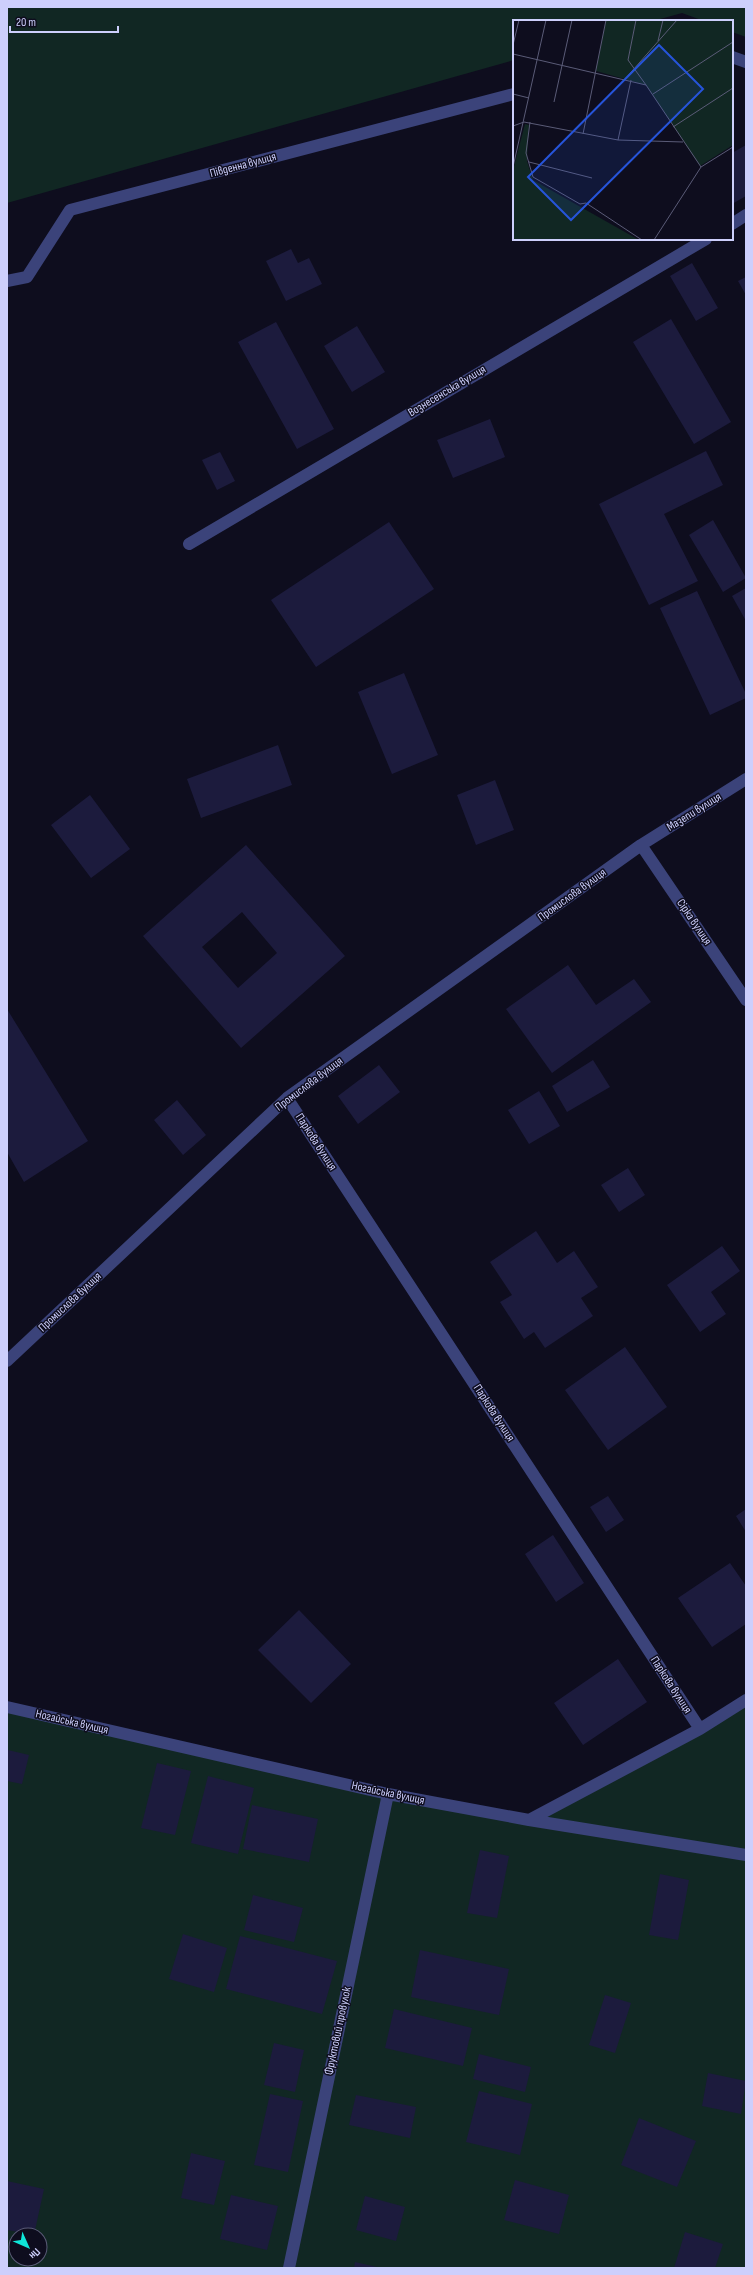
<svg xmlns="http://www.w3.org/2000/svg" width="753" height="2275" viewBox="0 0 753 2275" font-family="'Sofia Sans Condensed',sans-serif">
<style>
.green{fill:#112723;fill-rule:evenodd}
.building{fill:#1c1b3d;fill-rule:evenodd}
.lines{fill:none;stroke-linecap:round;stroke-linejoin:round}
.minor{stroke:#3b437a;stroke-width:12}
.labels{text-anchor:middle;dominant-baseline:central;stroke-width:3;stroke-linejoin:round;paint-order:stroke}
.street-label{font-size:12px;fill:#cdcffc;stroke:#0e0d1e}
.inset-road{fill:none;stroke:#5a5b77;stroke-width:1}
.view{fill:#2654da;fill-opacity:0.15;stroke:#2654da;stroke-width:2}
.inset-edge{fill:none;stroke:#cdcffc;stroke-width:2}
</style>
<rect width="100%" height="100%" fill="#0e0d1e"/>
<path class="green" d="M 7,7 L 746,7 L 746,37 L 732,32 L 732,21 L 704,21 L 682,13 L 653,21 L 514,21 L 514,60 L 7,203 Z
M 746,1700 L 746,2268 L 7,2268 L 7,1707 L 529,1820 ZM 16,2235 L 40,2235 L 40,2259 L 16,2259 Z"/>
<path class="building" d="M 746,145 L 746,196 L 732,204 L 732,153 Z
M 291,249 L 298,263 L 309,258 L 322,284 L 286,301 L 266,261 Z
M 692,263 L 718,308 L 696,321 L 670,276 Z
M 746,277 L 746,295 L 738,281 Z
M 671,319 L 731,422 L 694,444 L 633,342 Z
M 276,322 L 334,429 L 297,449 L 238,342 Z
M 357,326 L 385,372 L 352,392 L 324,346 Z
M 490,419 L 505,457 L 453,478 L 437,440 Z
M 706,451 L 723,485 L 664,514 L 698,581 L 649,605 L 599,504 Z
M 220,452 L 235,481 L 217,490 L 202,460 Z
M 713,520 L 746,578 L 723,592 L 689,535 Z
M 389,522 L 434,589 L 316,667 L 271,600 Z
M 746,588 L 746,621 L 732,596 Z
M 697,591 L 746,694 L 746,698 L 710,715 L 660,608 Z
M 404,673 L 438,755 L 392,774 L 358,692 Z
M 278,745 L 292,785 L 201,818 L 187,779 Z
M 495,780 L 514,830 L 476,845 L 457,795 Z
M 90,795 L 130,849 L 91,878 L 51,825 Z
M 246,845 L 345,956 L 241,1048 L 143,936 ZM 242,912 L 277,953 L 238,988 L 202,947 Z
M 568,965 L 596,1005 L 634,979 L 651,1002 L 552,1073 L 506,1009 Z
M 7,1009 L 88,1141 L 24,1182 L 7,1152 Z
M 593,1060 L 610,1087 L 567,1112 L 552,1086 Z
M 379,1065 L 400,1092 L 358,1124 L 338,1096 Z
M 539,1091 L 560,1126 L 529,1144 L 508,1110 Z
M 177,1100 L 206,1135 L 183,1155 L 154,1120 Z
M 628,1168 L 645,1195 L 619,1212 L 601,1185 Z
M 536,1231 L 557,1263 L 574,1251 L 598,1287 L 581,1298 L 593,1316 L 545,1348 L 534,1332 L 524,1339 L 500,1302 L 512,1295 L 490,1262 Z
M 722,1246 L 740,1271 L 711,1292 L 726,1314 L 700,1332 L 667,1285 Z
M 625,1347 L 667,1407 L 608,1450 L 565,1390 Z
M 608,1496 L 624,1520 L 606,1532 L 590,1507 Z
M 746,1509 L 746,1532 L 736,1516 Z
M 553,1535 L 584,1583 L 556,1602 L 525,1554 Z
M 730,1563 L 746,1586 L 746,1624 L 712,1647 L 678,1598 Z
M 299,1610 L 351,1664 L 311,1703 L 258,1650 Z
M 618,1659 L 647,1702 L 583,1745 L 554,1703 Z
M 8,1750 L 29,1755 L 22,1784 L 7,1781 Z
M 157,1763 L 191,1771 L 175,1835 L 141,1828 Z
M 208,1776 L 254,1788 L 238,1854 L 191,1843 Z
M 252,1805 L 318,1819 L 309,1862 L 243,1849 Z
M 480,1850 L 509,1856 L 497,1918 L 467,1913 Z
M 660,1874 L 689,1880 L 678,1940 L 649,1935 Z
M 253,1895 L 303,1908 L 294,1942 L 244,1930 Z
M 183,1934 L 227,1948 L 214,1992 L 169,1979 Z
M 240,1936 L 337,1961 L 322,2014 L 226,1989 Z
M 420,1950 L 509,1969 L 499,2015 L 411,1997 Z
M 605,1995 L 631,2003 L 615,2053 L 589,2045 Z
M 394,2009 L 472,2028 L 463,2066 L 385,2048 Z
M 274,2043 L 304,2050 L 295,2092 L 264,2085 Z
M 479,2054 L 531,2067 L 525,2092 L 473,2079 Z
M 708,2073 L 746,2081 L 741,2114 L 702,2106 Z
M 479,2091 L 532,2104 L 520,2155 L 466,2142 Z
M 270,2094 L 303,2101 L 288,2172 L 254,2165 Z
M 356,2095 L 416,2107 L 410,2138 L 349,2125 Z
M 639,2118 L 696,2141 L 677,2187 L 621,2165 Z
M 191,2153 L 225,2161 L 214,2205 L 181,2198 Z
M 515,2180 L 569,2195 L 559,2234 L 504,2220 Z
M 7,2181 L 44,2189 L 34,2235 L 7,2230 Z
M 231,2195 L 278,2206 L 267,2250 L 220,2239 Z
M 365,2196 L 405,2207 L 396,2241 L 356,2230 Z
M 685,2232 L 723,2244 L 715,2268 L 674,2268 Z
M 355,2262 L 377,2267 L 377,2268 L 354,2268 Z"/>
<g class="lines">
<path class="minor" d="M 732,57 L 746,62
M 732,224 L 746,215
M 7,281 L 27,277 L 70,210 L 514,94
M 189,544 L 706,239
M 641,845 L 746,1000
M 287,1098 L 700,1729
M 7,1361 L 287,1098 L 641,845 L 746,779
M 7,1707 L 388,1794 L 529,1820 L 700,1729 L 746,1700
M 529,1820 L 746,1855
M 289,2268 L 388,1794"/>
</g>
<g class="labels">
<g class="street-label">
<text transform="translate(243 165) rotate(-15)">Південна вулиця</text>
<text transform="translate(447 391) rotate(-31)">Вознесенська вулиця</text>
<text transform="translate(694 812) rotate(-32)">Мазепи вулиця</text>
<text transform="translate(572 895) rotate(-36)">Промислова вулиця</text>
<text transform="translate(694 922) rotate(56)">Сірка вулиця</text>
<text transform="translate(309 1084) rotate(-37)">Промислова вулиця</text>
<text transform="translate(316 1142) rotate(57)">Паркова вулиця</text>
<text transform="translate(70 1302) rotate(-43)">Промислова вулиця</text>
<text transform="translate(494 1413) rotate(57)">Паркова вулиця</text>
<text transform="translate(671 1685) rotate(57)">Паркова вулиця</text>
<text transform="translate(72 1722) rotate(13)">Ногайська вулиця</text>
<text transform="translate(388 1793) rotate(12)">Ногайська вулиця</text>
<text transform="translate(338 2031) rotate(-78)">Фруктовий провулок</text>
</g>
</g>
<g transform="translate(513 20)">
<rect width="220" height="220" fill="#0e0d1e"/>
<path d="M 93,0 L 220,0 L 220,125 L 187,146 L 133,65 L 83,51 ZM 12,104 L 16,105 L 14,141 L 20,160 L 126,220 L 0,220 L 0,150 Z" fill="#112723"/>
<path class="inset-road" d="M 123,0 L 115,40 L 133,65M 145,21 L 150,0M 0,25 L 6,0M 0,34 L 133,65 L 188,147M 112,59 L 164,0M 0,74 L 16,78M 140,74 L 220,22M 41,82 L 59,0M 17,102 L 13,133 L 20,157 L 67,184 L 73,183 L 129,220M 0,106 L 11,102 L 105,120 L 170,122M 160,107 L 220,68M 70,114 L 93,0M 105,120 L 118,60M 16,142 L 79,158M 0,147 L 33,0M 141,220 L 188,147 L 220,127"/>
<path class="view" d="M 146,25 L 190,69 L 58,200 L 15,157 Z"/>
<rect width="220" height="220" class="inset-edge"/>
</g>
<rect width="753" height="2275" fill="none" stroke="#cdcffc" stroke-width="16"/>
<g transform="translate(28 2247) rotate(135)"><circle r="19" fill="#0e0d1e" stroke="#5a5b77"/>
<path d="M0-3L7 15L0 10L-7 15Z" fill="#0fe6d9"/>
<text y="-6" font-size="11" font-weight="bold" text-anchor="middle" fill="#cdcffc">Пн</text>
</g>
<path d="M10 26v6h108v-6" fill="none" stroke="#cdcffc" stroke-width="2"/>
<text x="16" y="26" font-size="12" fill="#cdcffc" stroke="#0e0d1e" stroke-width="3" paint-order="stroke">20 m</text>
</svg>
